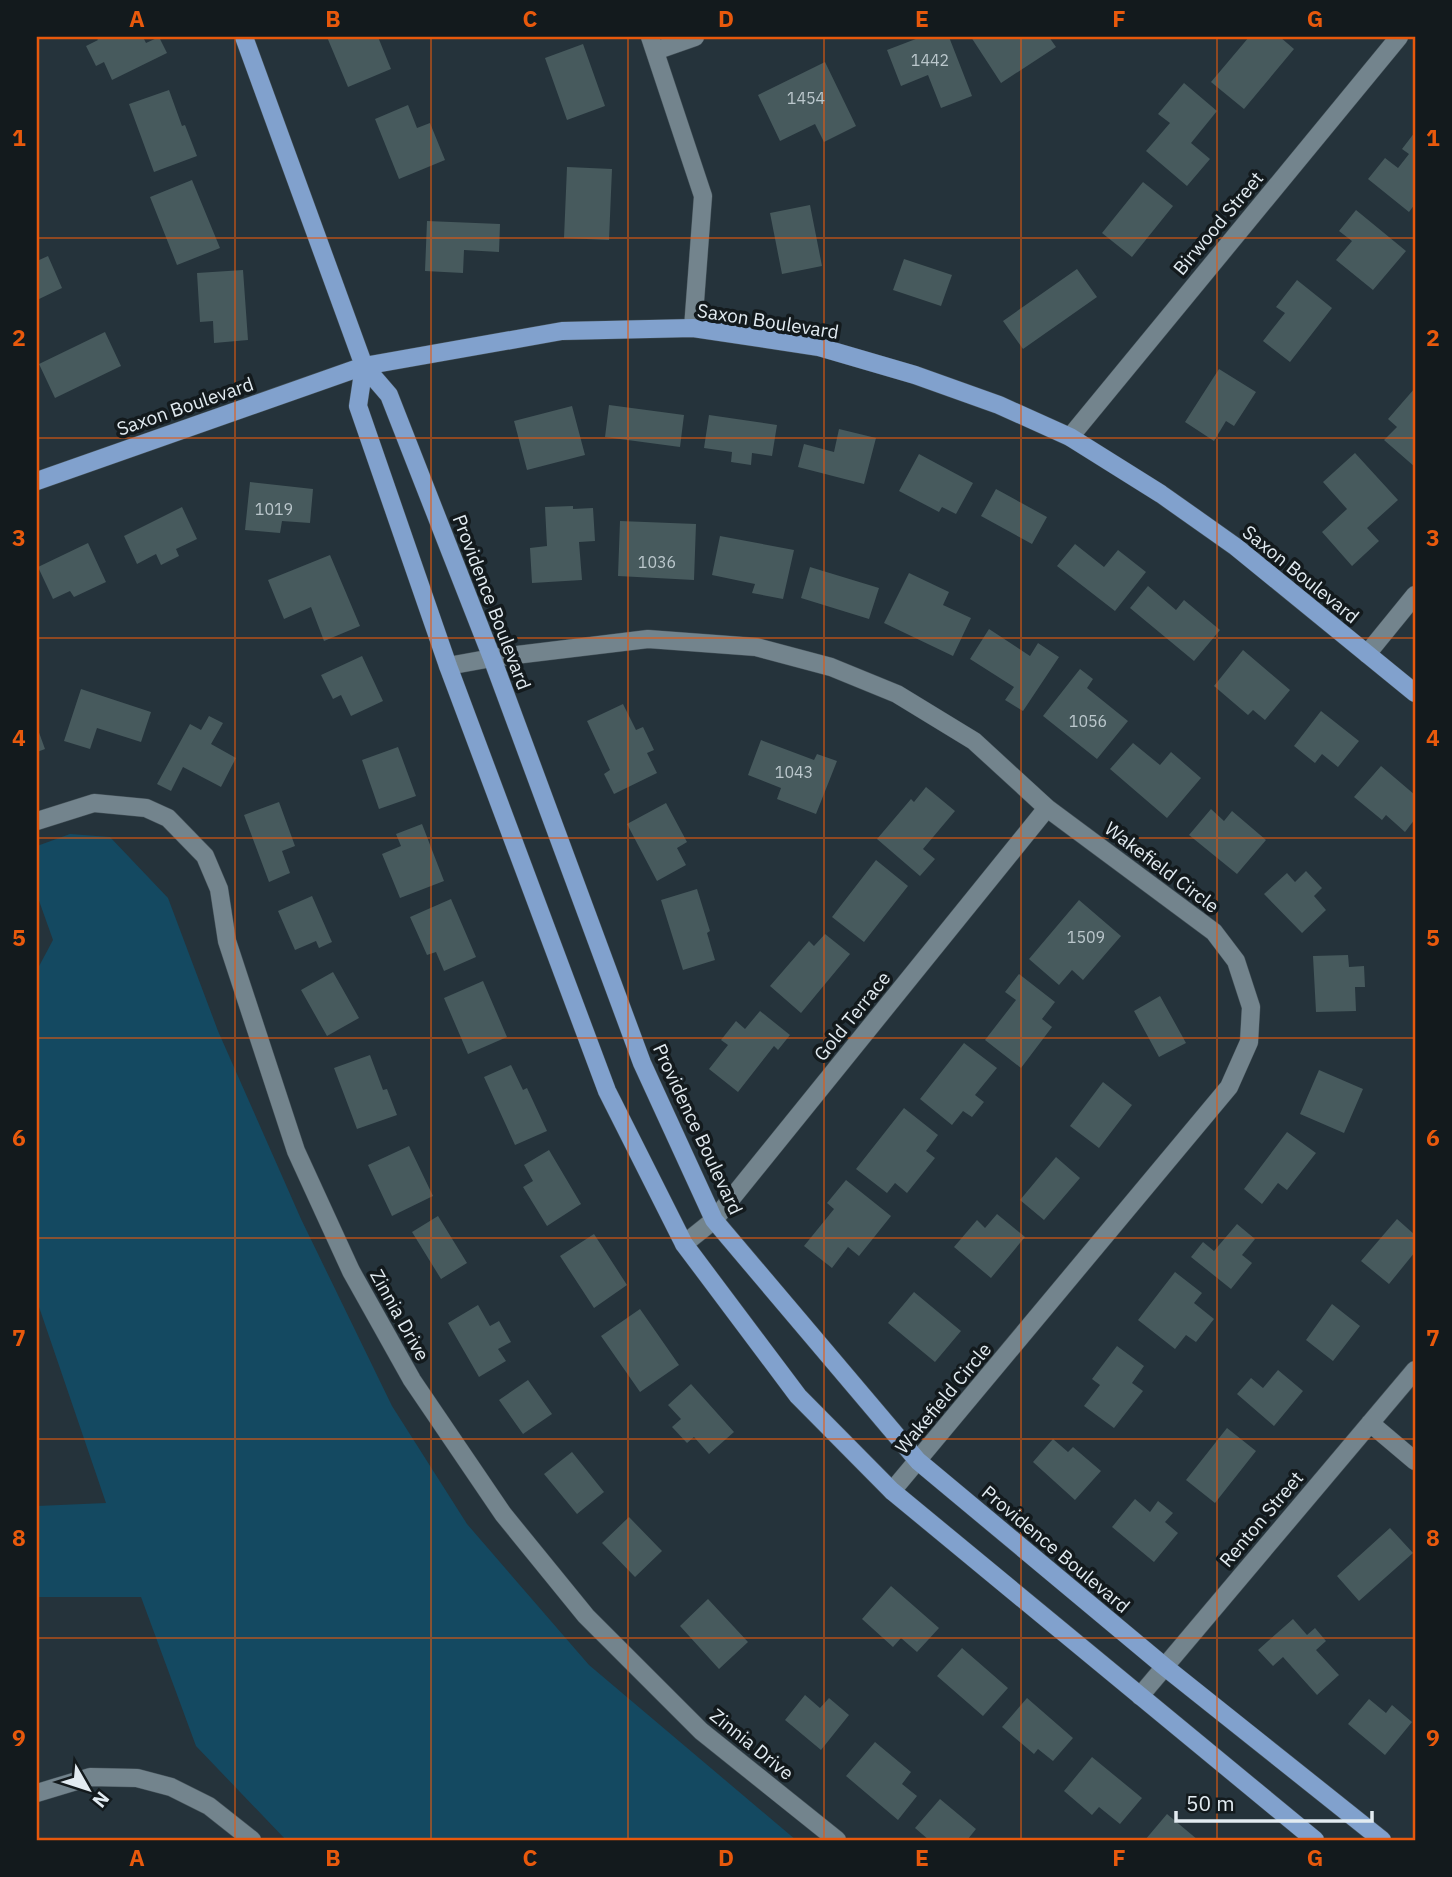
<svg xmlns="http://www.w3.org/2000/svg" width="1452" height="1877" viewBox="0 0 1452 1877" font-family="'IBM Plex Sans',sans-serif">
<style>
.green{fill:#144961}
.building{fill:#475a5d}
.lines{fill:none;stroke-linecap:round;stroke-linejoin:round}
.minor-casing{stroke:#445158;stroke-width:19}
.major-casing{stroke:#445158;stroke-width:19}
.minor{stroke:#73848d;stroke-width:18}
.major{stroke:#81a1cd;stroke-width:18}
.grid{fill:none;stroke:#e8590c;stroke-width:2;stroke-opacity:0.55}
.labels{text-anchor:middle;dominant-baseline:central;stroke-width:7;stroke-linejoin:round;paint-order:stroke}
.number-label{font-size:16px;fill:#bbc7cc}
.street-label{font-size:19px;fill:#e2ebf1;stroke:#131a1d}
.neatline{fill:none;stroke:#e8590c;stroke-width:2.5}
.grid-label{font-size:23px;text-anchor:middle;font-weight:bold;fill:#e8590c}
</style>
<rect width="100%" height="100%" fill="#25333b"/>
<path class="green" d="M 70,834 L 110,837 L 168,898 L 218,1031 L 301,1219 L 392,1406 L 467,1524 L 589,1665 L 796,1840 L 286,1840 L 196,1746 L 141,1597 L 37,1597 L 37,1506 L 106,1503 L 37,1301 L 37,970 L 53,940 L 37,895 L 37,846 Z"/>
<path class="building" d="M 96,37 L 143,37 L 146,43 L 159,37 L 167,53 L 112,80 L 104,62 L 96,66 L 86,46 L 98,40 Z
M 327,37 L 378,37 L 391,69 L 348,87 Z
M 921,37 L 949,37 L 972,96 L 941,108 L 928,75 L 901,86 L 887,50 Z
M 971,37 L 1049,37 L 1056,47 L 1001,83 Z
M 1249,37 L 1280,37 L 1294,49 L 1244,109 L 1211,82 Z
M 583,44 L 605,106 L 567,120 L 545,58 Z
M 825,62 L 856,126 L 824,142 L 815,124 L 780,141 L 758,95 Z
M 1184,83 L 1217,111 L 1191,143 L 1210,159 L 1187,186 L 1146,151 L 1170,123 L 1158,114 Z
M 169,90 L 182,126 L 185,125 L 197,156 L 154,172 L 129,104 Z
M 408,105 L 417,128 L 430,123 L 445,160 L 399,179 L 375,119 Z
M 1415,132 L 1415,204 L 1409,212 L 1368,179 L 1385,158 L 1398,168 L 1409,154 L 1402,149 Z
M 567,167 L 612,169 L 609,240 L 564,238 Z
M 192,180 L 220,248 L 177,265 L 150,197 Z
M 1143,182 L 1173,206 L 1132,257 L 1102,233 Z
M 810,205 L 822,266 L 782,274 L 770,213 Z
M 1356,210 L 1406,251 L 1373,290 L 1336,260 L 1352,241 L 1339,231 Z
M 427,221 L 500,224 L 499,252 L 464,250 L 463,273 L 425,271 Z
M 48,256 L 62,288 L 37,300 L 37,261 Z
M 904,259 L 952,275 L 941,306 L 893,290 Z
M 1077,269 L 1097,297 L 1023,349 L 1003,321 Z
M 243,270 L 248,340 L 214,343 L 213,321 L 200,322 L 197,273 Z
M 1297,280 L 1332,308 L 1290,362 L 1263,341 L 1285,313 L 1276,307 Z
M 105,332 L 121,366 L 55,398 L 39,364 Z
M 1219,369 L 1256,392 L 1234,426 L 1226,421 L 1214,441 L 1185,422 Z
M 1415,388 L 1415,467 L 1384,440 L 1397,427 L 1388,419 Z
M 609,405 L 684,415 L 680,447 L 605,437 Z
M 572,406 L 585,455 L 527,470 L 514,421 Z
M 709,415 L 777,425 L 772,456 L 752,453 L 751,465 L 731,462 L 732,452 L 704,448 Z
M 839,429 L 876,438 L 864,484 L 798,467 L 804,444 L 834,452 Z
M 1355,453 L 1398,500 L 1367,528 L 1379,541 L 1352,566 L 1322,532 L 1347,509 L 1323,482 Z
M 919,454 L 973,483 L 956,514 L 942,507 L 939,512 L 899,491 Z
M 250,482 L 313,489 L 310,523 L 282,521 L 280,533 L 245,530 Z
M 996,489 L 1047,517 L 1032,544 L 981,516 Z
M 573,506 L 573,509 L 593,508 L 595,541 L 579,542 L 582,580 L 532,583 L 530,548 L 547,546 L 545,507 Z
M 182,507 L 197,539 L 176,549 L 179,556 L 161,565 L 156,554 L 137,564 L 124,536 Z
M 620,521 L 696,524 L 694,580 L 618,576 Z
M 720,536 L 794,550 L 783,599 L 752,593 L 755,584 L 712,575 Z
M 88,543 L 106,582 L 74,597 L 70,591 L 53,599 L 38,567 Z
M 1075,544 L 1104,567 L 1118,550 L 1146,572 L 1115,611 L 1057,566 Z
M 330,555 L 360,626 L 324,641 L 311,607 L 284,619 L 268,580 Z
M 810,567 L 879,588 L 869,619 L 801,598 Z
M 909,573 L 949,592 L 943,605 L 971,618 L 953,656 L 884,623 Z
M 1148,586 L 1176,610 L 1184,600 L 1220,630 L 1194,661 L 1130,608 Z
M 989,629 L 1030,656 L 1038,643 L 1059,657 L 1023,711 L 1005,700 L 1014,687 L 970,659 Z
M 1243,650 L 1290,690 L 1265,720 L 1253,710 L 1248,715 L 1214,686 Z
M 362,656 L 383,701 L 351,716 L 341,695 L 333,699 L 321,675 Z
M 1080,669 L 1093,679 L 1087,688 L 1128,721 L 1097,759 L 1043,716 Z
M 81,689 L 151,712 L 141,742 L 97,728 L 90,749 L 64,741 Z
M 623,704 L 636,730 L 643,727 L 654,750 L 647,753 L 657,773 L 614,794 L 604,774 L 610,770 L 587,721 Z
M 1321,711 L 1359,741 L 1338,767 L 1322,754 L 1315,763 L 1294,746 Z
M 209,716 L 223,723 L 211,744 L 236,758 L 221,787 L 183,767 L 171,791 L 157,784 L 190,724 L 201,730 Z
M 37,727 L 45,749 L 37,752 Z
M 761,740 L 814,760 L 817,754 L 837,761 L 816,814 L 777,799 L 781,788 L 748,775 Z
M 1133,743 L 1160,765 L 1171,752 L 1201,778 L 1167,818 L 1110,769 Z
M 398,747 L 416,796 L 379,809 L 362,760 Z
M 1381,766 L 1415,795 L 1415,819 L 1405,832 L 1386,815 L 1382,820 L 1354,797 Z
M 926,787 L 955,811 L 923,849 L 935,859 L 920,876 L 877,839 L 911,799 L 914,802 Z
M 279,802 L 295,846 L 282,851 L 290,873 L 269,882 L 244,815 Z
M 666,803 L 687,842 L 677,848 L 686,865 L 657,881 L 627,824 Z
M 1211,809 L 1224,821 L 1232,811 L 1266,840 L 1237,874 L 1189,835 Z
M 422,824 L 444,881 L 400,898 L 382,854 L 401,846 L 396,834 Z
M 876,860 L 908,886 L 864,942 L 832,917 Z
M 1306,871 L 1322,888 L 1314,896 L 1326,910 L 1302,933 L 1264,894 L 1287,873 L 1295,882 Z
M 697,889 L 710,931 L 707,933 L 715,960 L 683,970 L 661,900 Z
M 312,896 L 332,942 L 319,948 L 316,941 L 295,950 L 278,911 Z
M 451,899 L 476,957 L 444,971 L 436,952 L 427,955 L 410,917 Z
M 1079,900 L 1121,936 L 1083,980 L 1072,970 L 1059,985 L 1029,959 Z
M 825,934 L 850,954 L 801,1013 L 770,986 L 809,941 L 814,946 Z
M 1348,955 L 1349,967 L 1364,966 L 1365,987 L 1355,987 L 1356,1011 L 1316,1012 L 1313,956 Z
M 333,972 L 359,1018 L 327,1036 L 301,990 Z
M 1019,974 L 1055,1002 L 1042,1019 L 1052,1027 L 1021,1068 L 985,1040 L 1016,1000 L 1005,992 Z
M 483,981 L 507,1037 L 468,1054 L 444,998 Z
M 1160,996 L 1186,1043 L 1159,1057 L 1134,1011 Z
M 760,1011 L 790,1035 L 778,1050 L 774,1046 L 738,1092 L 709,1069 L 728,1045 L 721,1040 L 736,1021 L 745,1029 Z
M 964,1043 L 997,1068 L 975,1095 L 984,1102 L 972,1117 L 963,1111 L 952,1125 L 920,1099 Z
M 370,1055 L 383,1090 L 387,1089 L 397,1115 L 357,1129 L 334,1068 Z
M 511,1065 L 523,1090 L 527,1088 L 547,1131 L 515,1145 L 484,1077 Z
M 1319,1070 L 1363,1089 L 1344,1133 L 1300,1114 Z
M 1103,1082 L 1132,1105 L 1099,1148 L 1070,1126 Z
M 904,1108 L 938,1135 L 926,1151 L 935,1158 L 907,1193 L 895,1183 L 887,1193 L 856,1169 Z
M 1287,1132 L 1316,1153 L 1287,1190 L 1278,1183 L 1262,1204 L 1244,1189 Z
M 409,1146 L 433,1196 L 392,1216 L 368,1165 Z
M 549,1150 L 581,1204 L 547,1226 L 523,1187 L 533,1181 L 524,1165 Z
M 1056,1157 L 1080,1178 L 1044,1220 L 1020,1200 Z
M 846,1180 L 891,1216 L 859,1256 L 848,1247 L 832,1268 L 804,1246 L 834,1209 L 827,1203 Z
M 997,1214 L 1025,1237 L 991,1278 L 954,1247 L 977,1220 L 985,1228 Z
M 438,1216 L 467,1263 L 441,1279 L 412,1232 Z
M 1397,1219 L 1415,1235 L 1415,1252 L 1389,1284 L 1361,1261 Z
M 1237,1224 L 1255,1239 L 1242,1255 L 1252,1263 L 1231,1289 L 1191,1257 L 1203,1242 L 1214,1251 Z
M 594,1234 L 627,1285 L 594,1308 L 560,1256 Z
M 1175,1272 L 1202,1293 L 1194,1303 L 1214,1319 L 1196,1342 L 1186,1335 L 1175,1349 L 1138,1320 Z
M 914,1292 L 961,1331 L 935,1362 L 888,1323 Z
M 1332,1304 L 1360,1326 L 1333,1361 L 1306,1340 Z
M 478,1305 L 490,1326 L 499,1321 L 511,1342 L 498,1349 L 506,1361 L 479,1377 L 448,1323 Z
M 640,1309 L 679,1365 L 640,1392 L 601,1336 Z
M 1117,1346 L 1144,1366 L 1132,1383 L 1143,1391 L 1114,1428 L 1084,1406 L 1100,1385 L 1092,1379 Z
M 1278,1370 L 1303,1391 L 1274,1426 L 1237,1394 L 1251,1378 L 1263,1388 Z
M 528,1380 L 552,1414 L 523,1434 L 499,1400 Z
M 691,1384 L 734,1432 L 709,1454 L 694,1437 L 687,1443 L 672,1427 L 681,1419 L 668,1405 Z
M 1227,1428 L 1256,1451 L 1215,1503 L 1186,1480 Z
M 1053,1439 L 1068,1452 L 1073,1447 L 1101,1471 L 1075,1500 L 1033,1462 Z
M 572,1452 L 604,1492 L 577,1514 L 544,1474 Z
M 1135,1499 L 1150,1512 L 1158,1501 L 1173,1513 L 1165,1522 L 1178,1533 L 1154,1562 L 1112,1527 Z
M 629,1517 L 662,1551 L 635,1577 L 602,1543 Z
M 1390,1528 L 1413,1553 L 1359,1601 L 1337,1576 Z
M 891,1586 L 939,1628 L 917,1652 L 901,1638 L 893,1647 L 862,1619 Z
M 708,1599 L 748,1642 L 719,1669 L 680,1626 Z
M 1293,1619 L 1307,1635 L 1315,1628 L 1326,1641 L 1316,1650 L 1339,1675 L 1317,1695 L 1283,1657 L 1273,1666 L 1258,1650 Z
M 962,1648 L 1008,1688 L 983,1716 L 937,1676 Z
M 805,1695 L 820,1708 L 829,1698 L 849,1715 L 821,1750 L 785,1720 Z
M 1027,1698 L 1073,1738 L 1053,1761 L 1038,1749 L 1034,1754 L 1002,1727 Z
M 1369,1699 L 1386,1713 L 1392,1705 L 1412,1722 L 1385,1755 L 1348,1724 Z
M 875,1742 L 911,1772 L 902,1784 L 917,1796 L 898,1820 L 846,1776 Z
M 1092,1757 L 1142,1798 L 1120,1824 L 1099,1807 L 1092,1815 L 1064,1791 Z
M 940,1799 L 976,1829 L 968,1839 L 969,1840 L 929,1840 L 915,1828 Z
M 1167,1814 L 1198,1840 L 1145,1840 Z"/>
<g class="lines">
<defs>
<path id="minor" d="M 650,37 L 703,196 L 693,328
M 655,51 L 695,37
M 1070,437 L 1399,37
M 1367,654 L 1415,595
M 448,666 L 492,658 L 648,639 L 756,647 L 831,667 L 897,694 L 974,741 L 1047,808 L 1214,932 L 1236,961 L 1251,1007 L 1249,1042 L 1229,1087 L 892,1491
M 37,821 L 94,803 L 146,808 L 168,818 L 205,856 L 219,889 L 227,941 L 296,1151 L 351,1271 L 412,1380 L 503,1514 L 586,1616 L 701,1731 L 837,1840
M 684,1244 L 714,1220 L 1047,808
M 1370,1423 L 1415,1461
M 1140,1696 L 1415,1370
M 37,1793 L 90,1777 L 137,1778 L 171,1787 L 209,1806 L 252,1840"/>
<path id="major" d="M 244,37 L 364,366 L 389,395 L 492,658 L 642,1063 L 714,1220 L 918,1461 L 1165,1667 L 1382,1840
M 364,366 L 358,406 L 448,666 L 607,1091 L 684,1244 L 798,1396 L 892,1491 L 1315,1840
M 37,481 L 364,366 L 562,331 L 693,328 L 819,347 L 915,375 L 999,405 L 1070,437 L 1161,494 L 1236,547 L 1415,693"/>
</defs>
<use href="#minor" class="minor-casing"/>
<use href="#major" class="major-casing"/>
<use href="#minor" class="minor"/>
<use href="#major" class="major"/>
</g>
<path class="grid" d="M 235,37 L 235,1840M 431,37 L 431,1840M 628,37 L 628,1840M 824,37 L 824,1840M 1021,37 L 1021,1840M 1217,37 L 1217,1840M 37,238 L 1415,238M 37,438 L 1415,438M 37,638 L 1415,638M 37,838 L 1415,838M 37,1038 L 1415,1038M 37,1238 L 1415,1238M 37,1439 L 1415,1439M 37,1638 L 1415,1638"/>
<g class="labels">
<g class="number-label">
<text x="930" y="60">1442</text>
<text x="806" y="98">1454</text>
<text x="274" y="509">1019</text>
<text x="657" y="562">1036</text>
<text x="1088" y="721">1056</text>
<text x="794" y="772">1043</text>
<text x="1086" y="937">1509</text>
</g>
<g class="street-label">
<text transform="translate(1218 223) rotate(-50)">Birwood Street</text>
<text transform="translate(768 321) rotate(9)">Saxon Boulevard</text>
<text transform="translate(185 406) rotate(-19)">Saxon Boulevard</text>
<text transform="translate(1301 574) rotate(39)">Saxon Boulevard</text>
<text transform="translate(492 602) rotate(69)">Providence Boulevard</text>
<text transform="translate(1162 867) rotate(37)">Wakefield Circle</text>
<text transform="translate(852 1016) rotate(-51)">Gold Terrace</text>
<text transform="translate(698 1129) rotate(65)">Providence Boulevard</text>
<text transform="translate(400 1315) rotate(61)">Zinnia Drive</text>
<text transform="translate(943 1398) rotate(-50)">Wakefield Circle</text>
<text transform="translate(1261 1519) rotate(-50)">Renton Street</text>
<text transform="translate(1056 1549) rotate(40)">Providence Boulevard</text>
<text transform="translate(752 1744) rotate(39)">Zinnia Drive</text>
</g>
</g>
<rect width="1452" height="1877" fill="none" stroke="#131a1d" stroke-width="77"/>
<g transform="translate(88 1789) rotate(129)" stroke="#131a1d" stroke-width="5" paint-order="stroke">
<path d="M0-5L12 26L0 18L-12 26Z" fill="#e2ebf1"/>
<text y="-10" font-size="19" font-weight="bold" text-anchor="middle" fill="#e2ebf1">N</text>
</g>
<path d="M1176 1811v10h196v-10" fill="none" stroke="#e2ebf1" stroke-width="3.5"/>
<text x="1186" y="1811" font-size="21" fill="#e2ebf1" stroke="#131a1d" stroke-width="5" paint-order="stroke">50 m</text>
<rect x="38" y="38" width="1376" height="1801" class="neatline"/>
<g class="grid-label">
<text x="137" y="27">A</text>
<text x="333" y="27">B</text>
<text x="530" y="27">C</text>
<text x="726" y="27">D</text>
<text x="922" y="27">E</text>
<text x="1119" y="27">F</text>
<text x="1315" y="27">G</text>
<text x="19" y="146">1</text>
<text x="1433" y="146">1</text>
<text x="19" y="346">2</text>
<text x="1433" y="346">2</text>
<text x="19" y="546">3</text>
<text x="1433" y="546">3</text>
<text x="19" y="746">4</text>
<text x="1433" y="746">4</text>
<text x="19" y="946">5</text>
<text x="1433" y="946">5</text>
<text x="19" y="1146">6</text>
<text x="1433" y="1146">6</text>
<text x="19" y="1346">7</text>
<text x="1433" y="1346">7</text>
<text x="19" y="1546">8</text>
<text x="1433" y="1546">8</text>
<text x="19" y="1746">9</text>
<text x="1433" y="1746">9</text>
<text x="137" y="1866">A</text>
<text x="333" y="1866">B</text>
<text x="530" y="1866">C</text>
<text x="726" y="1866">D</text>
<text x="922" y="1866">E</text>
<text x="1119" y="1866">F</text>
<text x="1315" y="1866">G</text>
</g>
</svg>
